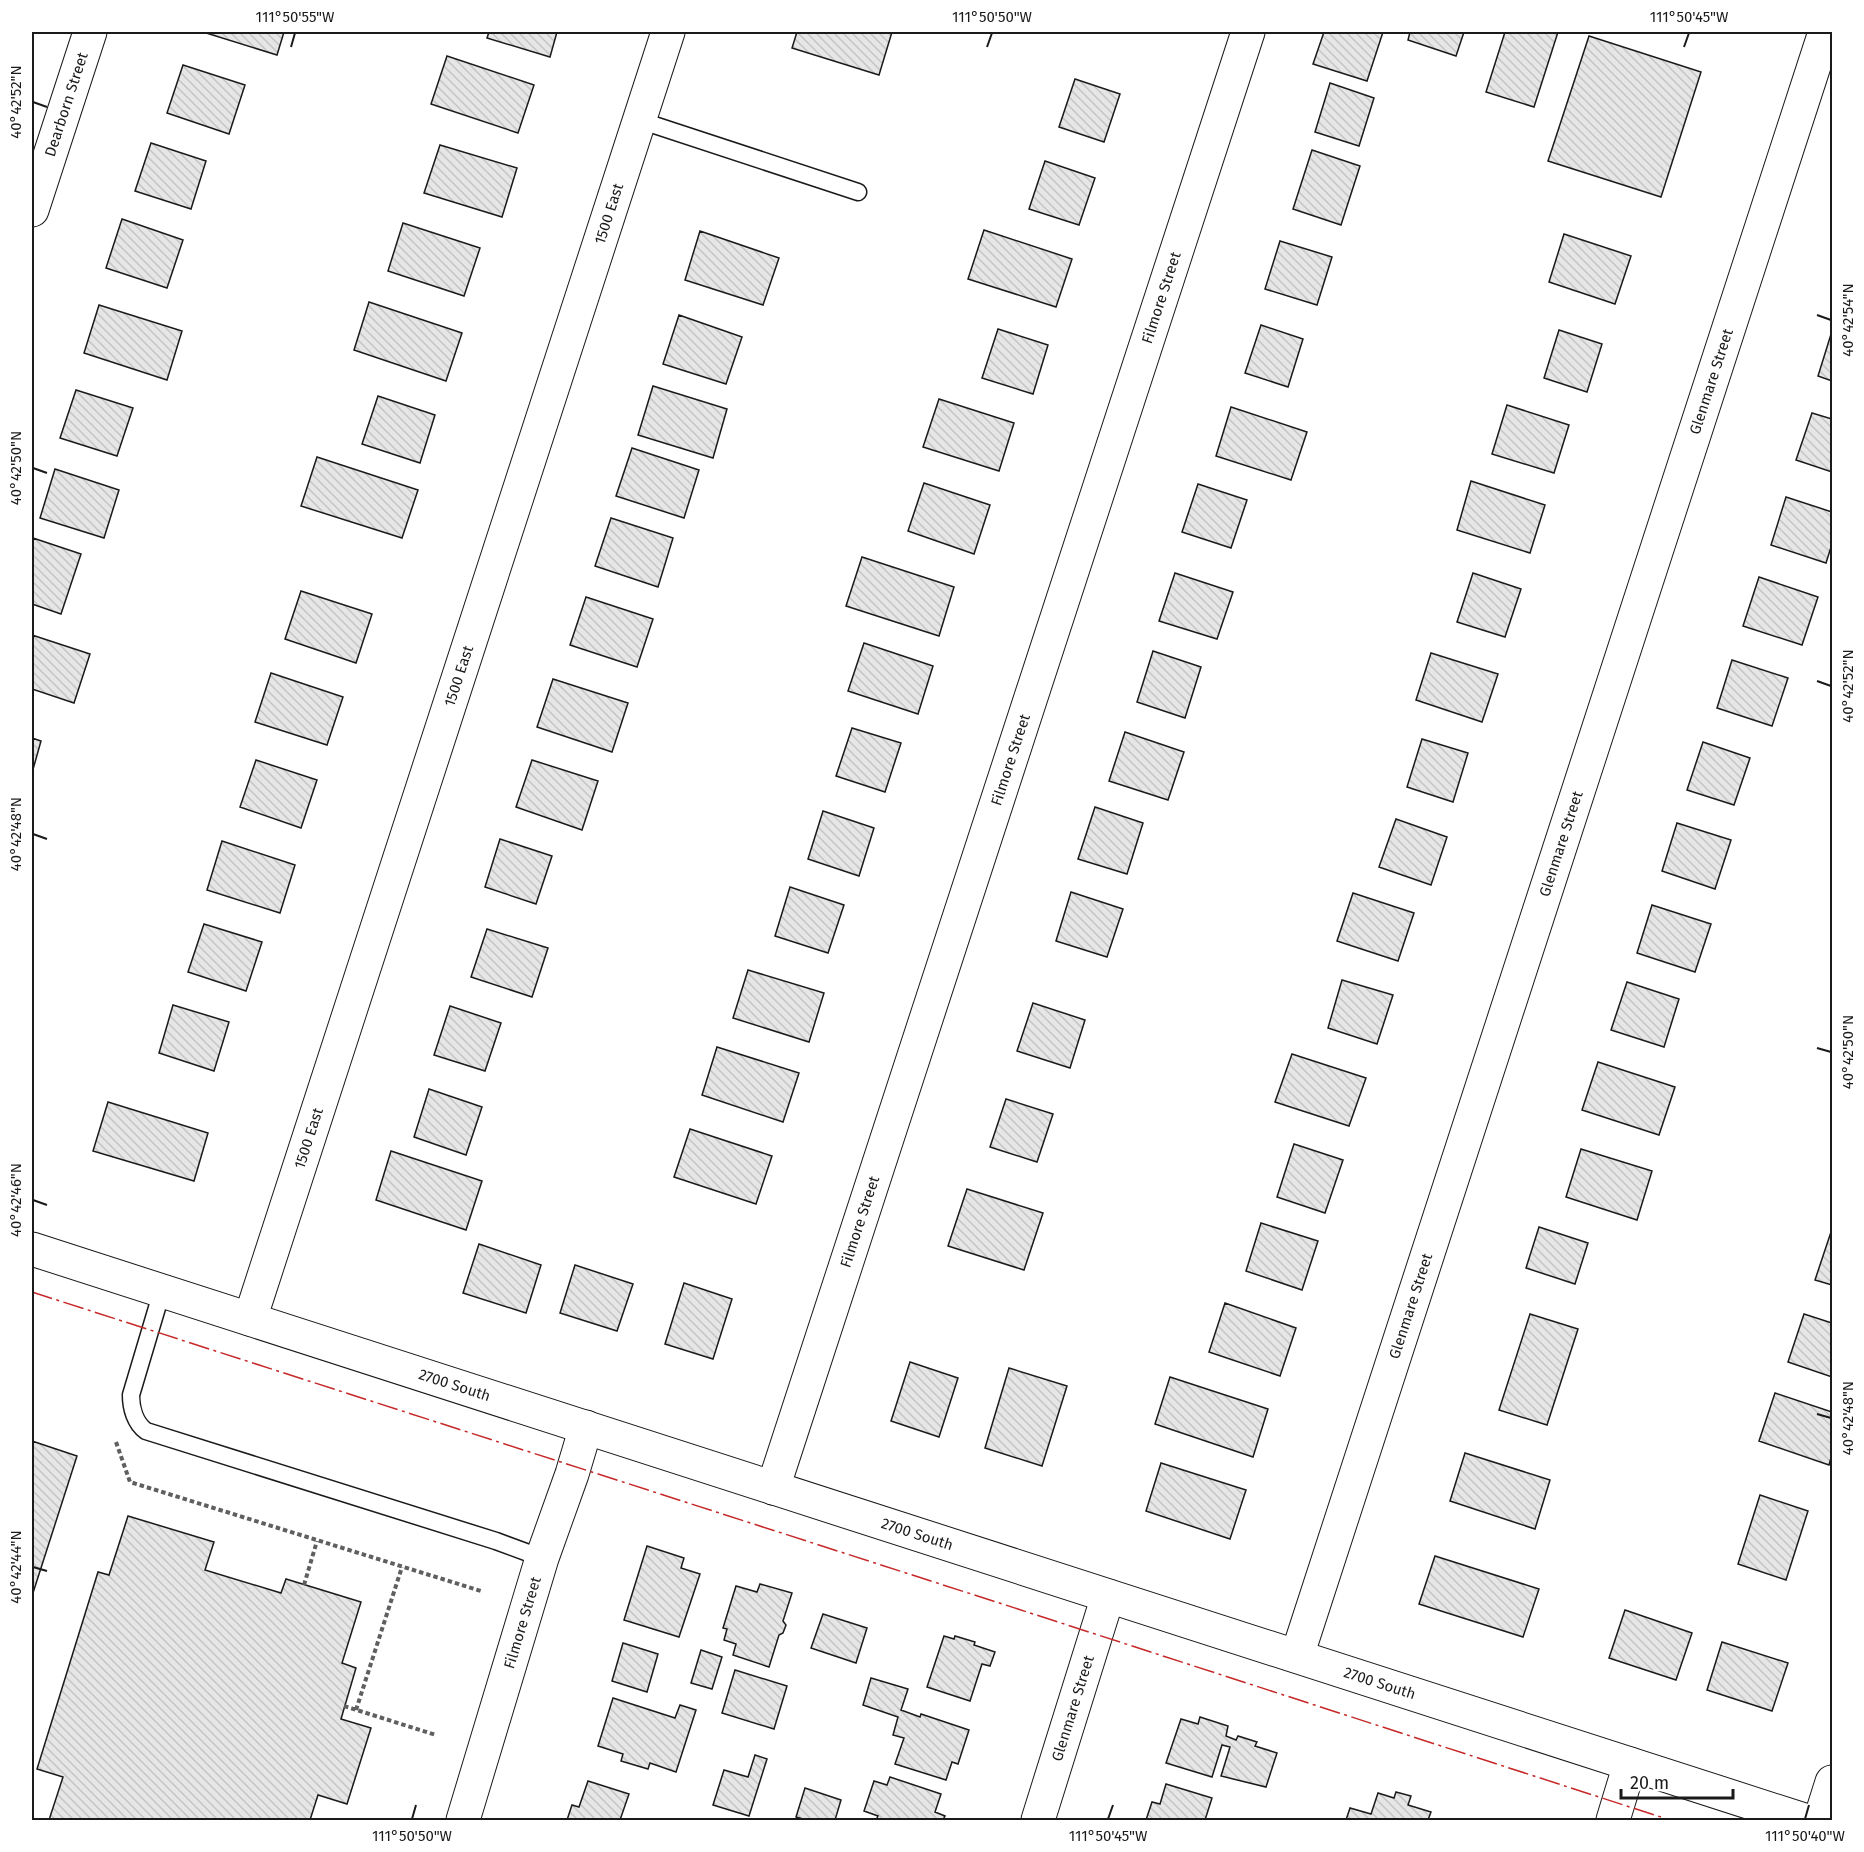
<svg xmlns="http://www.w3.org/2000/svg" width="1864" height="1852" viewBox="0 0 1864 1852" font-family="'Fira Sans',sans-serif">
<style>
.building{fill:url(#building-back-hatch);stroke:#1a1a1a;stroke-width:1.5}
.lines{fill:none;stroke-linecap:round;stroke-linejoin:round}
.lane-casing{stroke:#1a1a1a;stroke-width:19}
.street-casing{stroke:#1a1a1a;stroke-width:35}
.secondary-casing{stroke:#1a1a1a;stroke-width:35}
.path{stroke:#5f5f5f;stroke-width:4;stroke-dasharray:4.5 3;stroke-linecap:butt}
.lane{stroke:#fff;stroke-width:16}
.street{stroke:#fff;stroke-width:33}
.secondary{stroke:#fff;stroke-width:33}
.power{stroke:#c62828;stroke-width:1.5;stroke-dasharray:21 4.5 3 4.5;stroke-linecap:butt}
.ticks{fill:none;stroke:#1a1a1a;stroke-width:2}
.labels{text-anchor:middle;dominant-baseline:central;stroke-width:4.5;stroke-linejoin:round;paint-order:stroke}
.street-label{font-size:15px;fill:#1a1a1a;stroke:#fff}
.neatline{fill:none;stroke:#1a1a1a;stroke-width:2}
.ticks-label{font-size:15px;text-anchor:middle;fill:#1a1a1a}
</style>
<defs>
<pattern id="building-back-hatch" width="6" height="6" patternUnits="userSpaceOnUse" patternTransform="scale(1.5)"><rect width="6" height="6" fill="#e6e6e6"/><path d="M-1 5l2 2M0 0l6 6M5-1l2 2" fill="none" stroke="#c5c5c5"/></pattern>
</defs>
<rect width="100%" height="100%" fill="#fff"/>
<path class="building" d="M 203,32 L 284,32 L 277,55 Z
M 489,32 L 557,32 L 550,57 L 487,38 Z
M 797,32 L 892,32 L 879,75 L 792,48 Z
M 1324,32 L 1383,32 L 1367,81 L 1313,64 Z
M 1410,32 L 1464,32 L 1456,56 L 1408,40 Z
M 1505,32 L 1558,32 L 1534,107 L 1486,92 Z
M 1589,36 L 1701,72 L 1661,197 L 1548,161 Z
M 447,56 L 534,85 L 518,133 L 431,104 Z
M 183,65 L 245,85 L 229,134 L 167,113 Z
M 1075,79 L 1120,94 L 1104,142 L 1059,127 Z
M 1330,83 L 1374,98 L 1359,146 L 1315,132 Z
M 151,143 L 206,161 L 191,209 L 135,191 Z
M 440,145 L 517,168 L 502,217 L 424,193 Z
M 1312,150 L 1360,166 L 1341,225 L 1293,209 Z
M 1045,161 L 1095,178 L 1079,225 L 1029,209 Z
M 122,219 L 183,240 L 167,288 L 106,268 Z
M 403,223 L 480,248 L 464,296 L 388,271 Z
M 984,230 L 1072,259 L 1056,307 L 968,279 Z
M 700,231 L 779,258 L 763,305 L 685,280 Z
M 1564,234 L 1631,256 L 1615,304 L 1549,282 Z
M 1280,241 L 1332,257 L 1317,305 L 1265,289 Z
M 369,302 L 462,333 L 446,381 L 354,350 Z
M 99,305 L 182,331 L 167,380 L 84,353 Z
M 679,315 L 742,337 L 726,384 L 663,364 Z
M 1261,325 L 1303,339 L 1288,387 L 1245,373 Z
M 998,329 L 1048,345 L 1033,394 L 982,378 Z
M 1559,330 L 1602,344 L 1587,392 L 1544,378 Z
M 1832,331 L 1832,381 L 1818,376 Z
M 653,386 L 727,409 L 713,458 L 638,435 Z
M 76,390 L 133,408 L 117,456 L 60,438 Z
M 378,396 L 435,415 L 420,463 L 362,444 Z
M 939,399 L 1014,423 L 999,471 L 923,447 Z
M 1507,405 L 1569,425 L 1554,473 L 1492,454 Z
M 1231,407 L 1307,432 L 1291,480 L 1216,456 Z
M 1812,413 L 1832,419 L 1832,472 L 1796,460 Z
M 632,448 L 699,470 L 684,518 L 616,496 Z
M 317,457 L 418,490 L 402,538 L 301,506 Z
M 55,469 L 119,490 L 104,538 L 40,518 Z
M 1471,481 L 1545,505 L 1530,553 L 1457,530 Z
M 924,483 L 990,505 L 974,554 L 908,531 Z
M 1198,484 L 1247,500 L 1231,548 L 1182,532 Z
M 1786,497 L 1832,512 L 1832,544 L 1826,563 L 1771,545 Z
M 611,518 L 673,538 L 658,587 L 595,566 Z
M 33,538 L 81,554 L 61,614 L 32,604 L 32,543 Z
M 862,557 L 954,587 L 939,636 L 846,606 Z
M 1175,573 L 1233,592 L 1217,639 L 1159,621 Z
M 1473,573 L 1521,589 L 1505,637 L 1457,622 Z
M 1759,577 L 1818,597 L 1802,645 L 1743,626 Z
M 301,591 L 372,614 L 356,663 L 285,639 Z
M 586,597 L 653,619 L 637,667 L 570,645 Z
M 32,635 L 90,654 L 74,703 L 32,689 Z
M 864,643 L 933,666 L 918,714 L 848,691 Z
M 1153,651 L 1201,667 L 1185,718 L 1137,702 Z
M 1431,653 L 1498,674 L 1482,722 L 1416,700 Z
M 1732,660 L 1788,678 L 1772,726 L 1717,708 Z
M 271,673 L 343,697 L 327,745 L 255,722 Z
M 553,679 L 628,703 L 612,752 L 537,727 Z
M 852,728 L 901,743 L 885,792 L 836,776 Z
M 1125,732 L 1184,752 L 1168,800 L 1109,781 Z
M 32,738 L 41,741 L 32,773 Z
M 1422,739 L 1468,753 L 1453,802 L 1407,787 Z
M 1703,742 L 1750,758 L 1734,805 L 1687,790 Z
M 256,760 L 317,780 L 301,828 L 240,807 Z
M 532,760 L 598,781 L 582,830 L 516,807 Z
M 1095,807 L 1143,823 L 1127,874 L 1078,859 Z
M 823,811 L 874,828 L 859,876 L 808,859 Z
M 1396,819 L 1447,837 L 1431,885 L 1379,867 Z
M 1677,823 L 1731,840 L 1715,889 L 1662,871 Z
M 500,839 L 552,856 L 536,904 L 485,887 Z
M 222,841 L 295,865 L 280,913 L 207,890 Z
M 790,887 L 844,905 L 828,953 L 775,936 Z
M 1071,892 L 1123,909 L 1107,957 L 1056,941 Z
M 1353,893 L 1414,913 L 1398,961 L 1337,941 Z
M 1652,905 L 1711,924 L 1695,972 L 1637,953 Z
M 204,924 L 262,942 L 246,991 L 188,972 Z
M 487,929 L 548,948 L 532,997 L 471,977 Z
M 748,970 L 824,993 L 809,1042 L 733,1018 Z
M 1342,980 L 1393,995 L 1377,1044 L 1328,1028 Z
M 1627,982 L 1679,999 L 1664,1047 L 1611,1030 Z
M 1033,1003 L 1085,1020 L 1070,1068 L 1017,1051 Z
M 173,1005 L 229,1022 L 214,1071 L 159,1053 Z
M 450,1006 L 501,1023 L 485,1071 L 434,1055 Z
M 717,1047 L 799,1073 L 783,1122 L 702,1095 Z
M 1292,1054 L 1366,1078 L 1349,1126 L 1275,1102 Z
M 1598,1062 L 1675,1087 L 1659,1135 L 1582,1110 Z
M 429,1089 L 482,1107 L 466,1155 L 414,1137 Z
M 1006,1099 L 1053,1114 L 1037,1162 L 990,1147 Z
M 108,1102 L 208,1133 L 194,1181 L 93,1151 Z
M 690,1129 L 772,1156 L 756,1204 L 674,1177 Z
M 1294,1144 L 1343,1160 L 1325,1213 L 1277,1197 Z
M 1581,1149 L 1652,1171 L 1637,1220 L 1566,1197 Z
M 391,1151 L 482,1181 L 466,1230 L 376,1200 Z
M 967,1189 L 1043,1213 L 1024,1270 L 948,1246 Z
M 1261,1223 L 1318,1241 L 1302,1290 L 1246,1271 Z
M 1539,1227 L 1588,1243 L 1575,1284 L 1526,1268 Z
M 1831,1232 L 1832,1232 L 1832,1285 L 1815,1280 Z
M 479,1244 L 541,1265 L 526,1313 L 463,1293 Z
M 575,1265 L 633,1284 L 617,1331 L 560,1313 Z
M 684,1283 L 732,1299 L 713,1359 L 665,1344 Z
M 1225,1303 L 1296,1328 L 1280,1376 L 1209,1352 Z
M 1530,1314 L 1578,1329 L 1547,1425 L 1499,1410 Z
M 1804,1314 L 1832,1323 L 1832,1377 L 1788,1362 Z
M 910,1362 L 958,1378 L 939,1437 L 891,1421 Z
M 1009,1368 L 1067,1386 L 1042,1466 L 985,1448 Z
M 1170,1377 L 1268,1409 L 1253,1457 L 1155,1424 Z
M 1775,1393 L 1832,1412 L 1832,1454 L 1829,1465 L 1759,1441 Z
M 32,1441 L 77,1456 L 32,1596 Z
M 1465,1453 L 1550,1480 L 1535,1529 L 1450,1501 Z
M 1161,1463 L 1246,1490 L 1230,1539 L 1146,1511 Z
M 1760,1495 L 1808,1511 L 1786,1580 L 1738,1564 Z
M 128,1516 L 214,1542 L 205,1570 L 281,1593 L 286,1579 L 361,1602 L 342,1663 L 356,1668 L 341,1719 L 371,1728 L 347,1804 L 318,1795 L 310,1820 L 49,1820 L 63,1777 L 37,1769 L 98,1572 L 109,1575 Z
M 647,1546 L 684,1558 L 681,1568 L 700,1574 L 679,1637 L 624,1620 Z
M 1435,1556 L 1539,1589 L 1523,1637 L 1419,1604 Z
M 760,1584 L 792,1593 L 783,1621 L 786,1625 L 783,1633 L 779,1635 L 769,1667 L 733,1655 L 736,1644 L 724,1640 L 727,1629 L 723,1628 L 736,1586 L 757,1592 Z
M 1625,1610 L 1692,1633 L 1676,1680 L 1609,1658 Z
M 823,1614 L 867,1628 L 856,1663 L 811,1648 Z
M 944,1636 L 954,1639 L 955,1636 L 975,1642 L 974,1645 L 995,1652 L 990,1666 L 982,1664 L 970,1701 L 927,1687 Z
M 1722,1642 L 1788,1663 L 1772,1711 L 1707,1690 Z
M 623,1643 L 658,1654 L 647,1692 L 612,1681 Z
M 701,1650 L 722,1657 L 712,1689 L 691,1683 Z
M 735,1670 L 787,1686 L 774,1729 L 722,1713 Z
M 871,1678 L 908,1689 L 901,1710 L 920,1717 L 921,1714 L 969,1730 L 958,1764 L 952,1762 L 946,1780 L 895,1764 L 904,1738 L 893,1735 L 898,1717 L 863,1705 Z
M 613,1698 L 675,1718 L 680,1705 L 696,1710 L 676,1772 L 650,1763 L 648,1769 L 621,1761 L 623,1754 L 598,1746 Z
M 1200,1717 L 1228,1726 L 1226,1736 L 1236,1740 L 1238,1736 L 1257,1742 L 1255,1746 L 1277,1753 L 1266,1787 L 1221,1776 L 1230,1747 L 1222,1745 L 1212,1777 L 1166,1763 L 1181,1719 L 1198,1724 Z
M 755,1755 L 767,1759 L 749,1816 L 713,1805 L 724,1770 L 748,1777 Z
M 890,1777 L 941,1794 L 935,1812 L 945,1816 L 943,1820 L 876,1820 L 878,1816 L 864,1811 L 874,1781 L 887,1785 Z
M 588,1781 L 629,1794 L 620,1820 L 567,1820 L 572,1805 L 579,1807 Z
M 1166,1784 L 1212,1798 L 1205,1820 L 1146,1820 L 1152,1802 L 1160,1804 Z
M 805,1788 L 841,1800 L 835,1820 L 806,1820 L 796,1817 Z
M 1396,1792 L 1411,1796 L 1408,1805 L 1431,1812 L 1428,1820 L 1346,1820 L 1350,1808 L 1371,1814 L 1378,1793 L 1394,1798 Z"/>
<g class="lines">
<defs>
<path id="lane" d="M 639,120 L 858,192
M 162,1291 L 131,1395 C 131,1408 135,1423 146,1431 L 496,1541 L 542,1558"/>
<g id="street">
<path id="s1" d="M 32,210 L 90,32"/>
<path id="s2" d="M 250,1319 L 668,32"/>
<path id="s3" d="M 773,1488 L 1248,32"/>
<path id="s4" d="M 1297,1656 L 1825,32"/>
<path id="s5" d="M 463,1820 L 542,1558 L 572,1474 L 586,1427"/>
<path id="s6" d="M 1038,1820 L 1108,1596"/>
<path d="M 1613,1820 L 1630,1764"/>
<path d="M 1820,1820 L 1832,1782"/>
</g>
<g id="secondary">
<path id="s7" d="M 32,1249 L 1804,1820"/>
</g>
</defs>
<use href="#lane" class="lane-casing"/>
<use href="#street" class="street-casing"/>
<use href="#secondary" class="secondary-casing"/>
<path class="path" d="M 116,1442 L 130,1482 L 481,1591
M 304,1585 L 317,1541
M 344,1706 L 436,1735
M 356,1710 L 402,1567"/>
<use href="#lane" class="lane"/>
<use href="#street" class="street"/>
<use href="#secondary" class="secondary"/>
<path class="power" d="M 32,1292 L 990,1600 L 1670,1820"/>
</g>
<path class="ticks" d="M 291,47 L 295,33M 987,47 L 992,33M 1684,47 L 1689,33M 33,102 L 47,107M 1817,315 L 1831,320M 33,468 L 47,473M 1817,681 L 1831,686M 33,834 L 47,839M 1817,1048 L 1831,1052M 33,1200 L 47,1205M 1817,1414 L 1831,1418M 33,1567 L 47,1571M 412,1819 L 416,1805M 1108,1819 L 1113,1805M 1805,1819 L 1809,1805"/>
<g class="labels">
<g class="street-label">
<text stroke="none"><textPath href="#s1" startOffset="111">Dearborn Street</textPath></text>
<text stroke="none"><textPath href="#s2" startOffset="1162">1500 East</textPath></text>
<text stroke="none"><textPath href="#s3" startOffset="1252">Filmore Street</textPath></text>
<text stroke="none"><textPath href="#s4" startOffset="1340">Glenmare Street</textPath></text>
<text stroke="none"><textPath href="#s2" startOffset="676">1500 East</textPath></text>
<text stroke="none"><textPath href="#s3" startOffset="766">Filmore Street</textPath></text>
<text stroke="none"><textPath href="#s4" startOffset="854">Glenmare Street</textPath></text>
<text stroke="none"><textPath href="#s2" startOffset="190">1500 East</textPath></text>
<text stroke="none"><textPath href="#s3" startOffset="280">Filmore Street</textPath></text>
<text stroke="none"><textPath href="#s4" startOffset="368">Glenmare Street</textPath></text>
<text stroke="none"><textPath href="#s7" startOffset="444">2700 South</textPath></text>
<text stroke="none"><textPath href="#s7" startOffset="930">2700 South</textPath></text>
<text stroke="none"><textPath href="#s5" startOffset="206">Filmore Street</textPath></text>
<text stroke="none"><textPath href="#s7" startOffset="1416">2700 South</textPath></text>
<text stroke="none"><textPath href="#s6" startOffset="117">Glenmare Street</textPath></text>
</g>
</g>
<rect width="1864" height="1852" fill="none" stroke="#ffffff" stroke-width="66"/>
<path d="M1621 1789v9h112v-9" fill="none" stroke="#1a1a1a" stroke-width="3"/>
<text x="1630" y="1789" font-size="18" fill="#1a1a1a" stroke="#ffffff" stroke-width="4.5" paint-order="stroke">20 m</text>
<rect x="33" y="33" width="1798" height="1786" class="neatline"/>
<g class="ticks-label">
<text x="295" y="22">111°50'55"W</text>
<text x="992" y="22">111°50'50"W</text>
<text x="1689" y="22">111°50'45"W</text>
<text transform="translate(16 102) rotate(-90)" y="5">40°42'52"N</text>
<text transform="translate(1848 320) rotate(-90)" y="5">40°42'54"N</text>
<text transform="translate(16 468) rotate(-90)" y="5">40°42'50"N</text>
<text transform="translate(1848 686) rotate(-90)" y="5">40°42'52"N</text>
<text transform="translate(16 834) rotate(-90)" y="5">40°42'48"N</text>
<text transform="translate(1848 1052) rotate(-90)" y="5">40°42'50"N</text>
<text transform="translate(16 1200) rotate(-90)" y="5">40°42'46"N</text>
<text transform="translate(1848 1418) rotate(-90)" y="5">40°42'48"N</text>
<text transform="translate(16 1567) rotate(-90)" y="5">40°42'44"N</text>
<text x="412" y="1841">111°50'50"W</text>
<text x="1108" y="1841">111°50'45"W</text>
<text x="1805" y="1841">111°50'40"W</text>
</g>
</svg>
